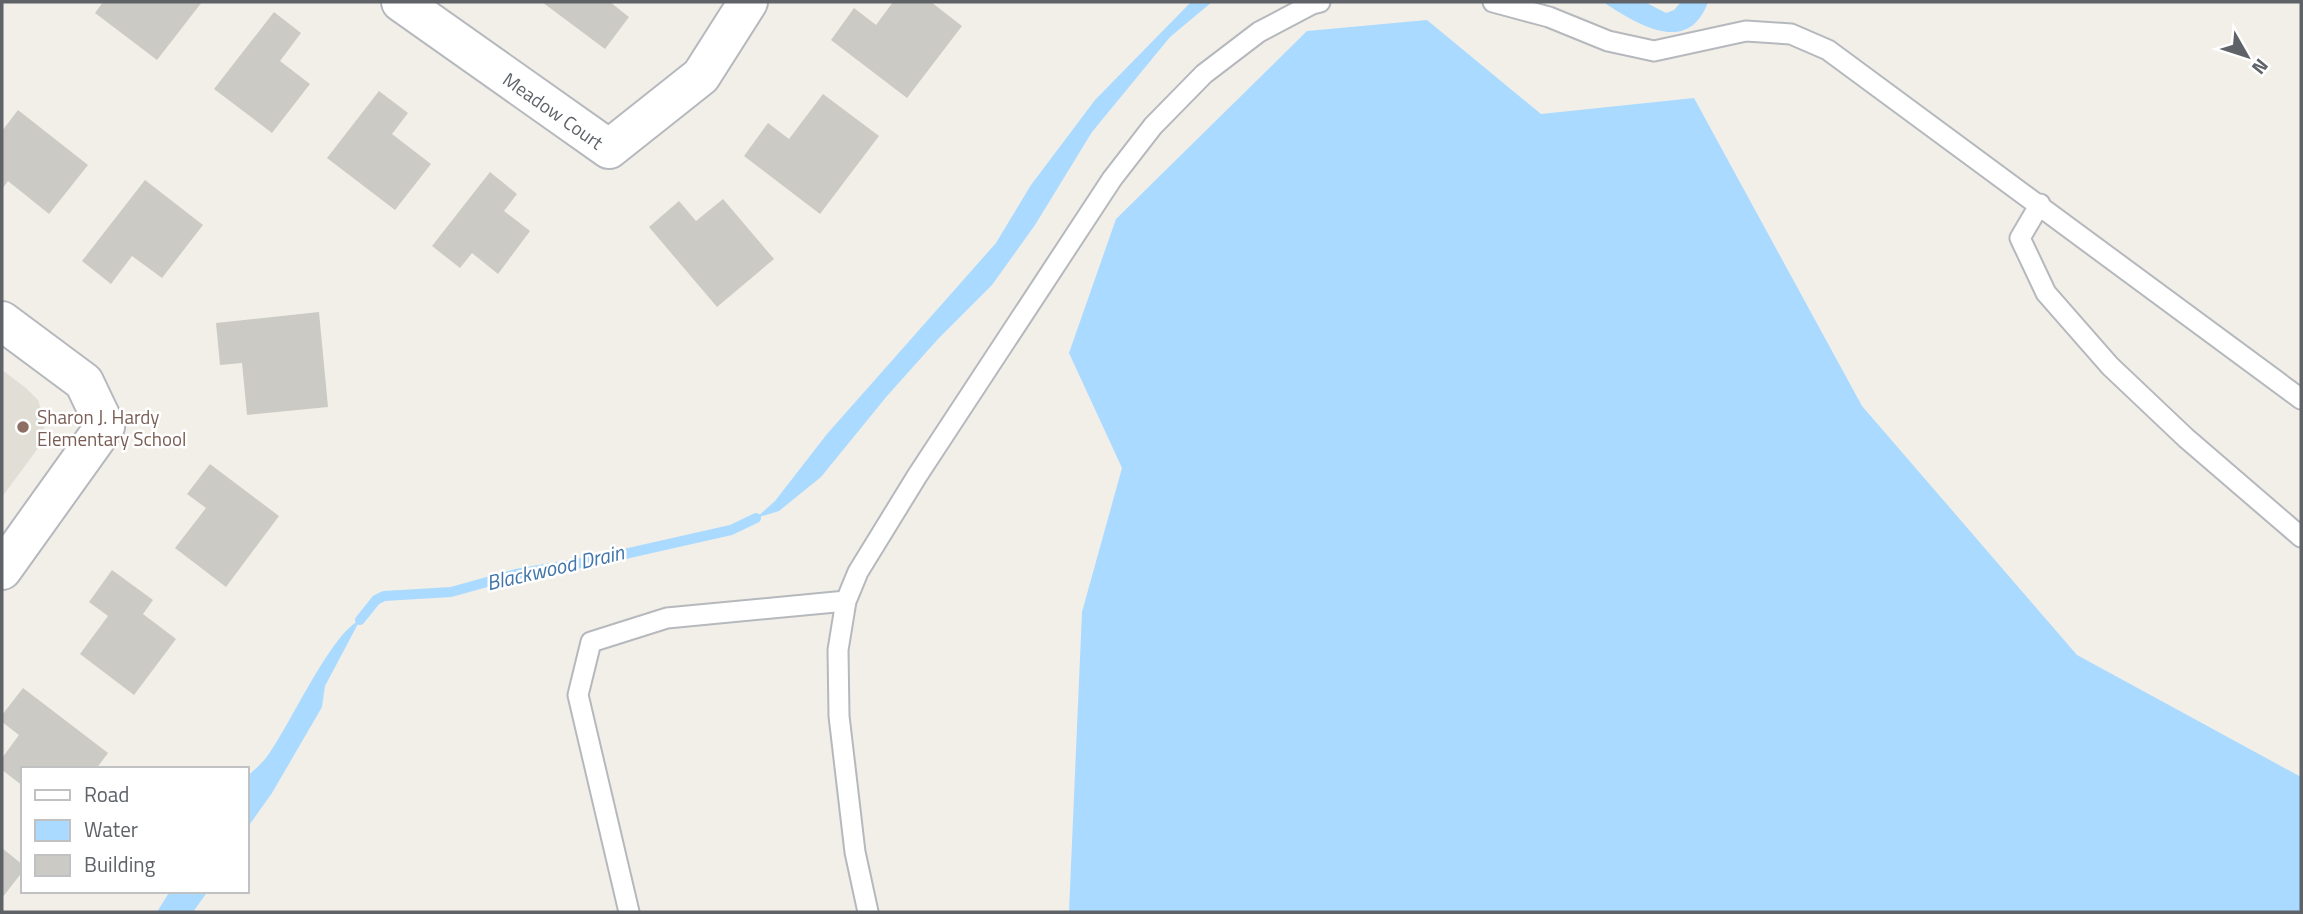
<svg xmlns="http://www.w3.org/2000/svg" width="2303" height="914" viewBox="0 0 2303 914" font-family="'Titillium Web',sans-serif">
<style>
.education{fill:#e1ded6}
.water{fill:#aadaff}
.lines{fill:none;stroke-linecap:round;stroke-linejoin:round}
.stream{stroke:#aadaff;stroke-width:10}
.building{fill:#cccac5}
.service-casing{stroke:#b5b8bc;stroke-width:23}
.minor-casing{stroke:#b5b8bc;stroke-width:42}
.service{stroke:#fff;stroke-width:19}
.minor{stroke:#fff;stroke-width:38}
.education-dot{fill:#8d6e63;stroke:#fff;stroke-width:2.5}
.labels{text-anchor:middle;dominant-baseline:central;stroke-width:5;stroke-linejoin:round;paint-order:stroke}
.street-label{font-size:19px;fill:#5f6368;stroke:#fff}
.education-label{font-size:19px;fill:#785e54;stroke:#fff;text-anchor:start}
.water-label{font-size:21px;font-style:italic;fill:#4174aa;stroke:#fff}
</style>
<rect width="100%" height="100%" fill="#f1efe8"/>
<path class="education" d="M 2,370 L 26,388 L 38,400 L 44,418 L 44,436 L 36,451 L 2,497 Z"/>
<path class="water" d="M 1191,2 L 1212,2 L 1170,37 L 1092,132 L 1035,225 L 992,285 L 938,339 L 887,396 L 821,477 L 779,511 L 756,518 L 775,501 L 827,434 L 996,243 L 1031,185 L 1095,100 Z
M 1603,2 L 1645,2 L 1666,13 L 1674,10 L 1681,2 L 1708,2 C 1688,57 1637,24 1603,2 Z
M 1427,20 L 1541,114 L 1694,98 L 1862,406 L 2077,655 L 2301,777 L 2301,912 L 1069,912 L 1082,612 L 1122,468 L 1069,353 L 1116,219 L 1307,31 Z
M 360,620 L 325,686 L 322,707 L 272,793 L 247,828 L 247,777 C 253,771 260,765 266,758 C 289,728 330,634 360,620 Z
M 170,891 L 208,891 L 193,912 L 157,912 Z"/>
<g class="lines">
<path class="stream" d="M 360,620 L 376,600 L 384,596 L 451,592 L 516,574 L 598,560 L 731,530 L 756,518"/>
</g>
<path class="building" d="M 103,2 L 202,2 L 157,60 L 95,13 Z
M 542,2 L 610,2 L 629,17 L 605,49 Z
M 893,2 L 931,2 L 962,26 L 907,98 L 831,40 L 854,8 L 876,25 Z
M 274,12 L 301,33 L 280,61 L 310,84 L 272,133 L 214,89 Z
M 379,91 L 408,113 L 392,134 L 431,164 L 395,210 L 327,158 Z
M 823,94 L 879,136 L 820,214 L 744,156 L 768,123 L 789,139 Z
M 18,110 L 88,165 L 49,214 L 8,181 L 2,189 L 2,131 Z
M 490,172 L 517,194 L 504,211 L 530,231 L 498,274 L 472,253 L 460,268 L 432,246 Z
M 145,180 L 203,225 L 162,278 L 132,256 L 111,284 L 82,261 Z
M 723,199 L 774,259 L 717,307 L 649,227 L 679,201 L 696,221 Z
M 319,312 L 328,407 L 247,415 L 242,363 L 220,365 L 216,323 Z
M 210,464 L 279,516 L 226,587 L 175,548 L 206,508 L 187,494 Z
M 112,570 L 153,600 L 143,614 L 176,639 L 134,695 L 80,654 L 108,616 L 89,602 Z
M 23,688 L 108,753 L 96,769 L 23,769 L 23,786 L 2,770 L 2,758 L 19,735 L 2,722 L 2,715 Z
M 2,848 L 23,865 L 23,871 L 2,898 Z"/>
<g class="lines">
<defs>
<path id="service" d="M 1493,2 L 1549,17 L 1608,41 L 1654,51 L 1746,31 L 1791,34 L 1828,50 L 2301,399
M 2040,204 L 2020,238 L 2046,293 L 2110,366 L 2186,438 L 2301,537
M 629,912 L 578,695 L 591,642 L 667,618 L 846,601
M 868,912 L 855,852 L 839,716 L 838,650 L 846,601 L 858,572 L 917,476 L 1112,179 L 1153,126 L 1204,74 L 1259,32 L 1312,4 L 1320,2"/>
<g id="minor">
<path id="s1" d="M 401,2 L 609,149 L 701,76 L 748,2"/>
<path d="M 2,321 L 84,382 L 105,426 L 2,570"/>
</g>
</defs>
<use href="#service" class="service-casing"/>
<use href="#minor" class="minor-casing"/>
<use href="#service" class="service"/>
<use href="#minor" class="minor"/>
</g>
<circle class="education-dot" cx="23" cy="427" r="7"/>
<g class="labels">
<g class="street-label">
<text stroke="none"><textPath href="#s1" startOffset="187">Meadow Court</textPath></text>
</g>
<g class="education-label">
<text x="37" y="416">Sharon J. Hardy<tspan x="37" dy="22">Elementary School</tspan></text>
</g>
<g class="water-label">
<text transform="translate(555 567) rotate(-13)">Blackwood Drain</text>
</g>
</g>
<rect width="2303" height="914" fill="none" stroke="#5f6368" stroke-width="7"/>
<rect x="21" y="767" width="228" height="126" fill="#ffffff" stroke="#bfc1c3" stroke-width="2"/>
<rect x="35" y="790" width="35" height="10" fill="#ffffff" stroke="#bfc1c3" stroke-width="2"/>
<text x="84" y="802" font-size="21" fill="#5f6368">Road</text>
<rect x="35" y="820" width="35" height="21" fill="#aadaff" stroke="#bfc1c3" stroke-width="2"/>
<text x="84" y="837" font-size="21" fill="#5f6368">Water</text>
<rect x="35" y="855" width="35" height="21" fill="#cccac5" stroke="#bfc1c3" stroke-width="2"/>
<text x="84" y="872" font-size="21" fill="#5f6368">Building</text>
<g transform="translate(2247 56) rotate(129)" stroke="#ffffff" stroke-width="5" paint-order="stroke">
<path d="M0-5L12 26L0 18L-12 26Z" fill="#5f6368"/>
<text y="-10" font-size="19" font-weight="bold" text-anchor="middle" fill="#5f6368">N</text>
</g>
</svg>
